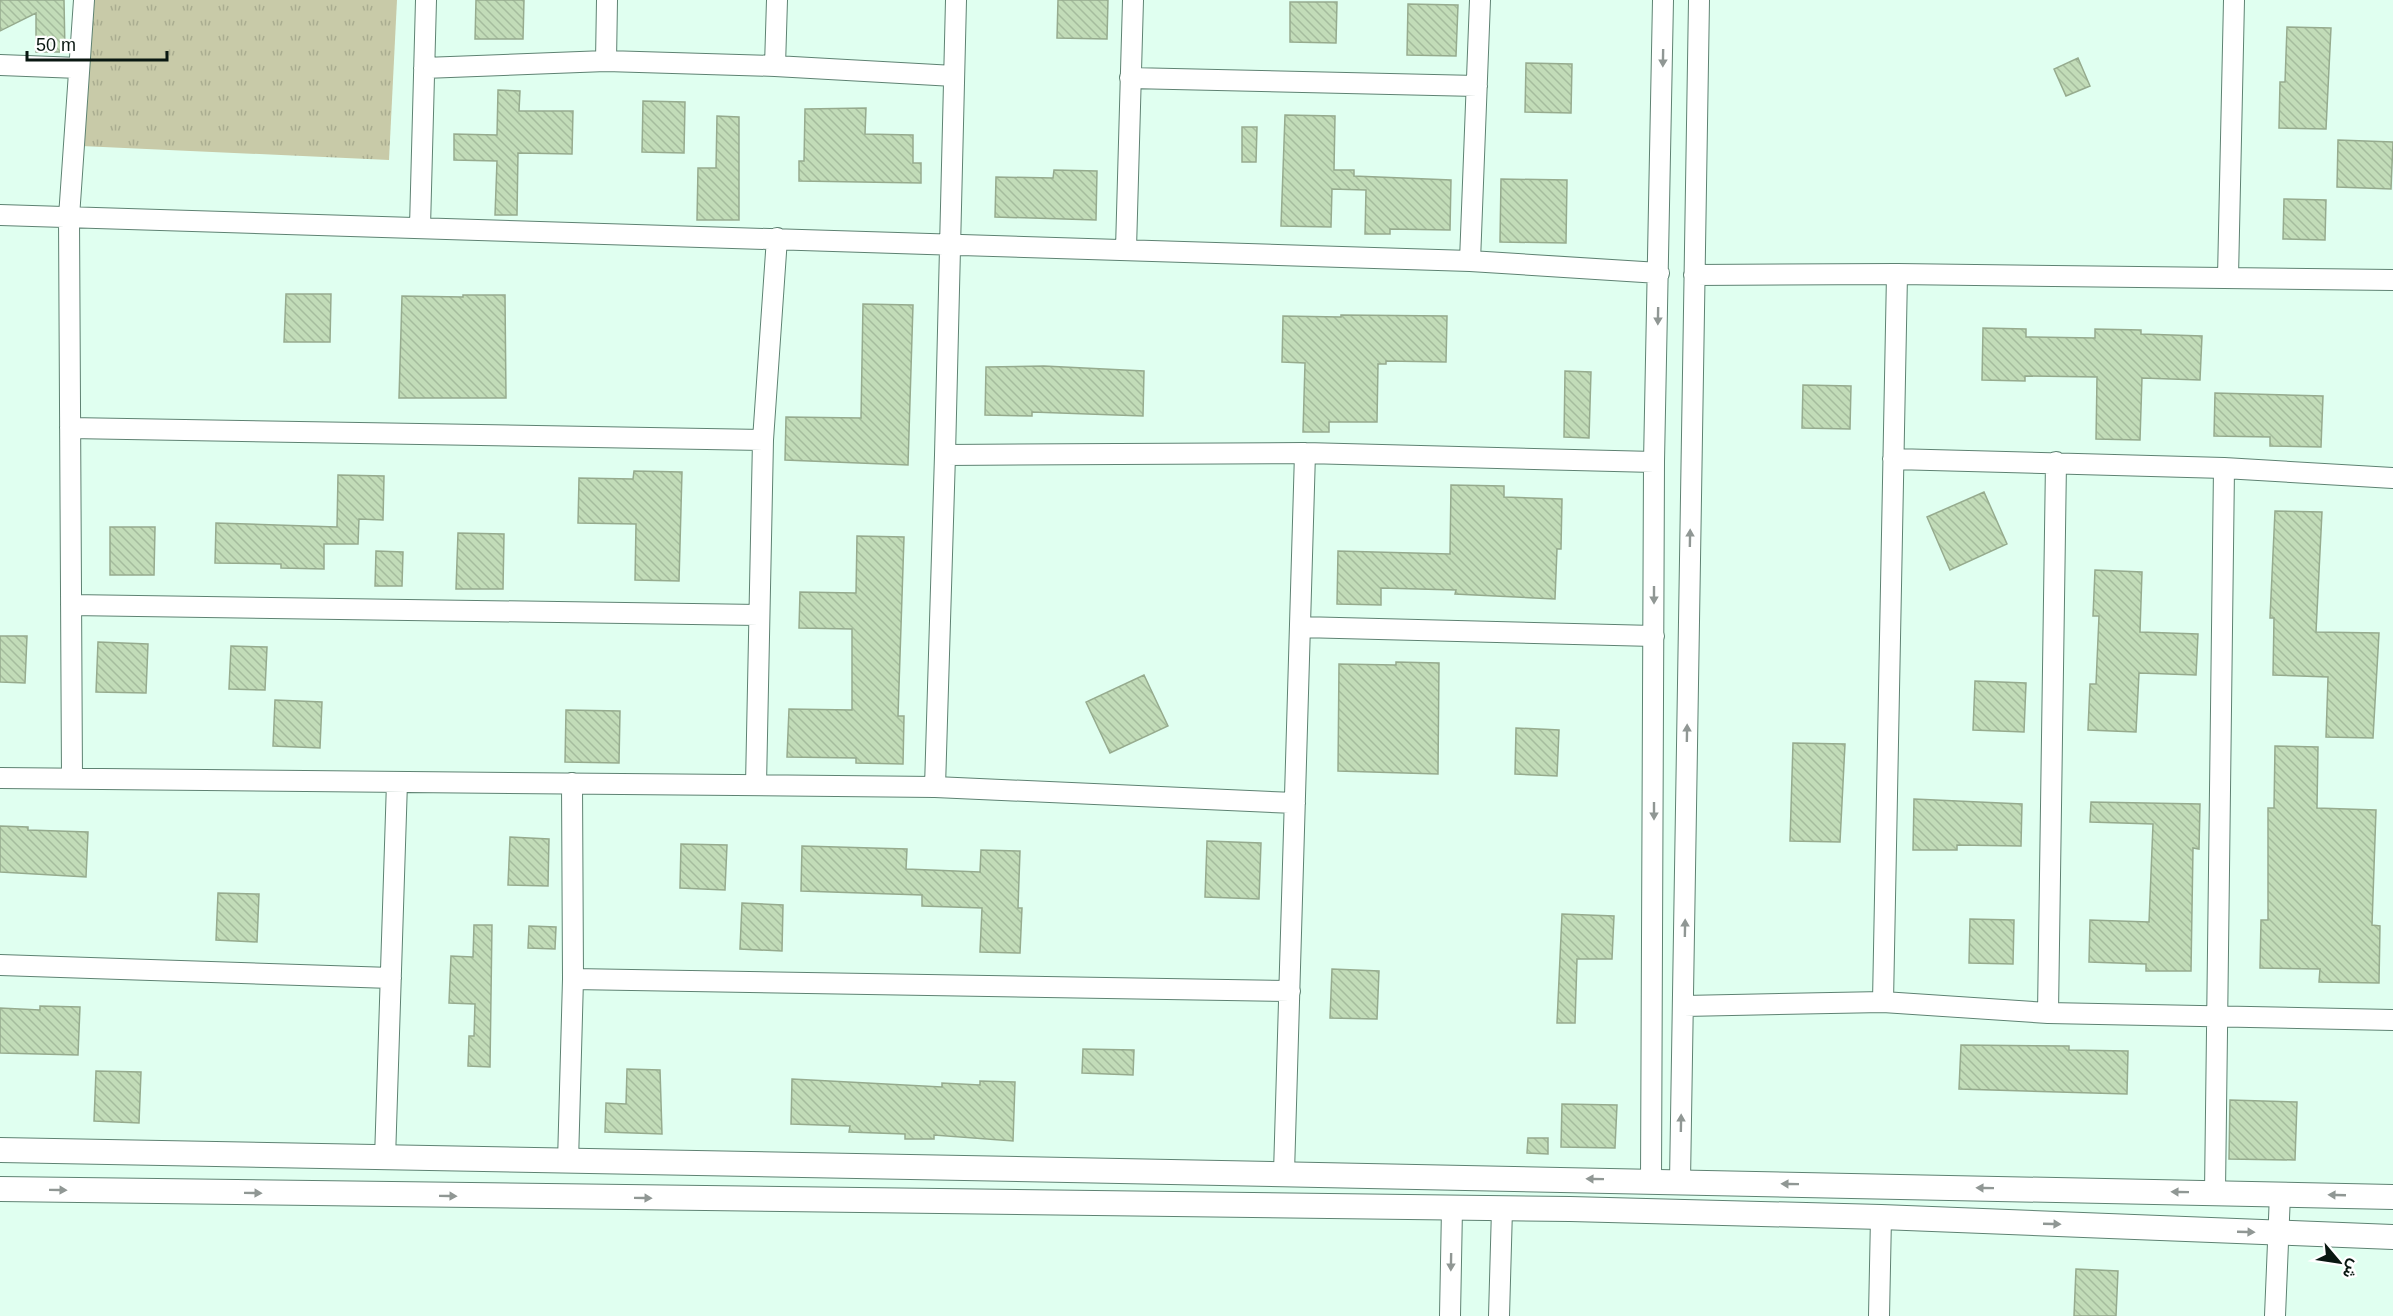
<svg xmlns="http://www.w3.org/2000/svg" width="2393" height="1316" viewBox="0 0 2393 1316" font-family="Arial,Vazirmatn,sans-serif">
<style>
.grass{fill:url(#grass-tufts)}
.building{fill:url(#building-back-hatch);stroke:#96ab8e;stroke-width:1.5}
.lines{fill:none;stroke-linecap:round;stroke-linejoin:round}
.minor-casing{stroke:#5e8272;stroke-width:22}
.tertiary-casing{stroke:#5e8272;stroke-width:26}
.minor{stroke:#fff;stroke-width:20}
.tertiary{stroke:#fff;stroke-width:24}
.oneway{fill:#909794}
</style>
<defs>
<pattern id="grass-tufts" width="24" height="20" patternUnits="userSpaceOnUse" patternTransform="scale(1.5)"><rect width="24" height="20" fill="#c8caa8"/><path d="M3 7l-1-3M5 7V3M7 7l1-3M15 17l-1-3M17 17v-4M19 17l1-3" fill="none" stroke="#aaad90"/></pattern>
<pattern id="building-back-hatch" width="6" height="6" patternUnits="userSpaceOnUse" patternTransform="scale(1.5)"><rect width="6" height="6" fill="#c2dcb8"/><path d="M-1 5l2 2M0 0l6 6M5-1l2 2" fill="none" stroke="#a5bc9d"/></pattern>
</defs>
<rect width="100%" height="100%" fill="#e0fff0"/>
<path class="grass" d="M 88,0 L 397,0 L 389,160 L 81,146 Z"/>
<path class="building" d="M 0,0 L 64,0 L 65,52 L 36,52 L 36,13 L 0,31 Z
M 476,0 L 524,0 L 523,39 L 475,39 Z
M 1058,0 L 1108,0 L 1107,39 L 1057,38 Z
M 1290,2 L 1337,2 L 1336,43 L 1290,42 Z
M 1408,4 L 1458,5 L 1456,56 L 1407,55 Z
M 2287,27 L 2331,28 L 2326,129 L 2279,128 L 2280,82 L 2285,82 Z
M 2078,58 L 2090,86 L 2066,96 L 2054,69 Z
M 1526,63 L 1572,64 L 1571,113 L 1525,112 Z
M 498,90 L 520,91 L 519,111 L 573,111 L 572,154 L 518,153 L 517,215 L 495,215 L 497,161 L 454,160 L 454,134 L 497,135 Z
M 643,101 L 685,102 L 684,153 L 642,152 Z
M 866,108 L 865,134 L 913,135 L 913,163 L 921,163 L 921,183 L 799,181 L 799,161 L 804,161 L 805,109 Z
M 1285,115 L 1335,116 L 1334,170 L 1354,170 L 1354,176 L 1451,180 L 1450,230 L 1390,229 L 1390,234 L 1365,234 L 1366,190 L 1332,189 L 1331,227 L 1281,226 Z
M 717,116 L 739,117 L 739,220 L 697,220 L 698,168 L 716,168 Z
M 1242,127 L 1257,127 L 1256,162 L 1242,162 Z
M 2338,140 L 2393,142 L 2391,189 L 2337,187 Z
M 1054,170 L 1097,171 L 1096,220 L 995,217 L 996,177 L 1053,178 Z
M 1501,179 L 1567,180 L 1566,243 L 1500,242 Z
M 2284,199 L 2326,200 L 2325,240 L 2283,239 Z
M 286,294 L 331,294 L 330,342 L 284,342 Z
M 463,295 L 505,295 L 506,398 L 399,398 L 402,296 L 463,297 Z
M 863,304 L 913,305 L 908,465 L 785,460 L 786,417 L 861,418 Z
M 1341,315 L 1447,316 L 1446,362 L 1386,361 L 1386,364 L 1378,364 L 1377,422 L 1329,422 L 1329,432 L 1303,432 L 1305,363 L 1282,362 L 1283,316 L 1341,317 Z
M 1983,328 L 2026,329 L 2026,337 L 2095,338 L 2095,329 L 2141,330 L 2141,334 L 2202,336 L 2200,380 L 2142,378 L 2140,440 L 2096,439 L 2097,377 L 2025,376 L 2025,381 L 1982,380 Z
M 1044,366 L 1144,371 L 1143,416 L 1032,412 L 1032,416 L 985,415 L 986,367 Z
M 1565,371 L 1591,372 L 1589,438 L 1564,437 Z
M 1803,385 L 1851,386 L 1850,429 L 1802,428 Z
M 2215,393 L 2323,396 L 2321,447 L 2270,446 L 2270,437 L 2214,436 Z
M 634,471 L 682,472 L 679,581 L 635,580 L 636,524 L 578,523 L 579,478 L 633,479 Z
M 338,475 L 384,476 L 383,520 L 359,519 L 358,544 L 324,544 L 324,569 L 281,568 L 281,564 L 215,563 L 216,523 L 337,527 Z
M 1451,485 L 1504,486 L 1504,497 L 1562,499 L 1561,549 L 1557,549 L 1555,599 L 1455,594 L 1456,590 L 1381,588 L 1381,605 L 1337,604 L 1338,551 L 1450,554 Z
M 1984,492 L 2007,544 L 1950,570 L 1927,517 Z
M 2275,511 L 2322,512 L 2316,632 L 2379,633 L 2373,738 L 2326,737 L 2328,677 L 2273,675 L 2274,618 L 2270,618 Z
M 110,527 L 155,527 L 154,575 L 110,575 Z
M 458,533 L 504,534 L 503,589 L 456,589 Z
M 857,536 L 904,537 L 898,716 L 904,716 L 903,764 L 856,763 L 856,758 L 787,757 L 789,709 L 852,710 L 852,629 L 799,628 L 800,592 L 856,593 Z
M 376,551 L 403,552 L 402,586 L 375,586 Z
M 2095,570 L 2142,572 L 2140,632 L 2198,634 L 2196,675 L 2139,673 L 2136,732 L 2088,730 L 2090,684 L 2096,684 L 2099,616 L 2093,616 Z
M 0,636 L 27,636 L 25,683 L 0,682 Z
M 98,642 L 148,644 L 146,693 L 96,692 Z
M 231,646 L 267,647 L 265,690 L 229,689 Z
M 1396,662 L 1439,663 L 1438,774 L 1338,771 L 1339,664 L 1396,665 Z
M 1144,675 L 1168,726 L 1110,753 L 1086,702 Z
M 1975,681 L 2026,683 L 2024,732 L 1973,730 Z
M 275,700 L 322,702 L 320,748 L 273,746 Z
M 566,710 L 620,711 L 619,763 L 565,762 Z
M 1516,728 L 1559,730 L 1557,776 L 1515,774 Z
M 1793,743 L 1845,744 L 1840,842 L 1790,841 Z
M 2275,746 L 2318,747 L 2317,808 L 2376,810 L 2372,925 L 2380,926 L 2379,983 L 2319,982 L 2320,969 L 2260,968 L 2261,920 L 2268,920 L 2268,808 L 2274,808 Z
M 1914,799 L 2022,804 L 2021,846 L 1957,845 L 1957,850 L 1913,850 Z
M 2091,802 L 2200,804 L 2199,849 L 2193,848 L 2191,971 L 2146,971 L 2146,964 L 2089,962 L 2090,920 L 2149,922 L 2153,824 L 2090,822 Z
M 0,826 L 28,827 L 28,830 L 88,832 L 86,877 L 0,872 Z
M 510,837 L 549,839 L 548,886 L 508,885 Z
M 1207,841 L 1261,843 L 1259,899 L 1205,897 Z
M 681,844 L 727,845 L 725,890 L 680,888 Z
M 802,846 L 907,849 L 906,869 L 980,872 L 981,850 L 1020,851 L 1018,908 L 1022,908 L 1020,953 L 980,952 L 982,908 L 922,906 L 922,895 L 801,891 Z
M 218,893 L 259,894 L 257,942 L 216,940 Z
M 742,903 L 783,905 L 782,951 L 740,949 Z
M 1562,914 L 1614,916 L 1612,959 L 1577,959 L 1575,1023 L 1557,1023 Z
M 1970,919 L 2014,920 L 2013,964 L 1969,963 Z
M 474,925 L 492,925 L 490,1067 L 468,1066 L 469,1036 L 474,1036 L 475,1004 L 449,1003 L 451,956 L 473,957 Z
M 529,926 L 556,927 L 555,949 L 528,948 Z
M 1332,969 L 1379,971 L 1377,1019 L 1330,1018 Z
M 40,1006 L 80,1007 L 78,1055 L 0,1053 L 0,1008 L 40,1010 Z
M 1961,1045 L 2069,1046 L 2069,1050 L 2128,1051 L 2127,1094 L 1959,1089 Z
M 1083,1049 L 1134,1050 L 1133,1075 L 1082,1073 Z
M 627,1069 L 660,1070 L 662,1134 L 605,1132 L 606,1103 L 626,1104 Z
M 96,1071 L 141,1072 L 139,1123 L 94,1121 Z
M 792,1079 L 942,1087 L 942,1083 L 980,1085 L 980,1081 L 1015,1082 L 1013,1141 L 934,1135 L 934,1139 L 905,1139 L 905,1134 L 849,1132 L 850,1126 L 791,1124 Z
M 2230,1100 L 2297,1102 L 2295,1160 L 2229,1159 Z
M 1562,1104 L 1617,1105 L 1615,1148 L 1561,1147 Z
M 1528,1138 L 1548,1138 L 1548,1154 L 1527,1153 Z
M 2076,1269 L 2118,1271 L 2116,1316 L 2074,1316 Z"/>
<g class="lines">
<defs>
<path id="minor" d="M 606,61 L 607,0
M 0,65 L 79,68
M 775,66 L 954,76
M 424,68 L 606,61 L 775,66 L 777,0
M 1130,78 L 1477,86
M 0,215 L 1470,261 L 1659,273
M 420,227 L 426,0
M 1126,249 L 1133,0
M 1470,261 L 1480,0
M 1694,275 L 1897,274 L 2393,280
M 2228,277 L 2234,0
M 70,428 L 763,440 L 777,238
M 945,455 L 956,0
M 1893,459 L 2224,468 L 2393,478
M 71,605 L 759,615
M 1300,627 L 1654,636
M 0,778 L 935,787 L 945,455 L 1305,453 L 1654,462
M 72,778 L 69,217 L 84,0
M 572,783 L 573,979
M 756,785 L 763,440
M 935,787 L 1295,803
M 0,965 L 391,978
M 1883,1002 L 1897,274
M 1684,1006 L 1883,1002 L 2048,1013 L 2393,1020
M 2048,1013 L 2056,462
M 385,1159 L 397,782
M 568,1162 L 573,979 L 1290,991
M 1284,1173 L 1305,453
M 1651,1180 L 1654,462 L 1663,0
M 1680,1181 L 1699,0
M 2215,1192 L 2224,468
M 1450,1316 L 1452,1208
M 1499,1316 L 1502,1209
M 1879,1316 L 1881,1217
M 2275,1316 L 2280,1194"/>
<path id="tertiary" d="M 0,1150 C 798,1168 1595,1176 2393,1197
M 0,1189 L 1570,1209 L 1881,1217 L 2393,1237"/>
</defs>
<use href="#minor" class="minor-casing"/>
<use href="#tertiary" class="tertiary-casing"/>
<use href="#minor" class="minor"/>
<use href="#tertiary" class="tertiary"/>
</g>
<defs><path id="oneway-solid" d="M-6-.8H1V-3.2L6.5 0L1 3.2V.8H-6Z" transform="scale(1.5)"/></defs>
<g class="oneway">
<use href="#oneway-solid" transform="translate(1663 58) rotate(91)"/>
<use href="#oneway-solid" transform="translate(1658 316) rotate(91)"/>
<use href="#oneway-solid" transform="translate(1690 538) rotate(-89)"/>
<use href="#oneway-solid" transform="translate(1654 595) rotate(90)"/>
<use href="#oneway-solid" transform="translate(1687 733) rotate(-89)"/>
<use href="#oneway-solid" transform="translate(1654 811) rotate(90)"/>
<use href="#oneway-solid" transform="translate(1685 928) rotate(-89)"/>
<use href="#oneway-solid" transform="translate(1681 1123) rotate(-89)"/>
<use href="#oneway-solid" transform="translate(1595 1179) rotate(-179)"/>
<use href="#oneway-solid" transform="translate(1790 1184) rotate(-179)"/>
<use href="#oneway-solid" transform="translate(1985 1188) rotate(-179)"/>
<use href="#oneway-solid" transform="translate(58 1190) rotate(1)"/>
<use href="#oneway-solid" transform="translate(2180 1192) rotate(-179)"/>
<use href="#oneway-solid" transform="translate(253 1193) rotate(1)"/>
<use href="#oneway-solid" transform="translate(2337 1195) rotate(-178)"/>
<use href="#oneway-solid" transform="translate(448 1196) rotate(1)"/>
<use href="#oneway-solid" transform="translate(643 1198) rotate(1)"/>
<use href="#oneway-solid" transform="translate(2052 1224) rotate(2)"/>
<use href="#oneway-solid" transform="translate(2246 1232) rotate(2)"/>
<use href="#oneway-solid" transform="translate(1451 1262) rotate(91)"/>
</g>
<g transform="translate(2339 1262) rotate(119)" stroke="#ffffff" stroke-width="4.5" paint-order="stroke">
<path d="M0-4.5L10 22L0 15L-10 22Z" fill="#091711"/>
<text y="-9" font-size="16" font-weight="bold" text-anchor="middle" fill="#091711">ش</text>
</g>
<path d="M27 51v9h140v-9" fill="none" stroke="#091711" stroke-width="3"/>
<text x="36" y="51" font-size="18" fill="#091711" stroke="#ffffff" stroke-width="4.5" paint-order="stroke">50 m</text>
</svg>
